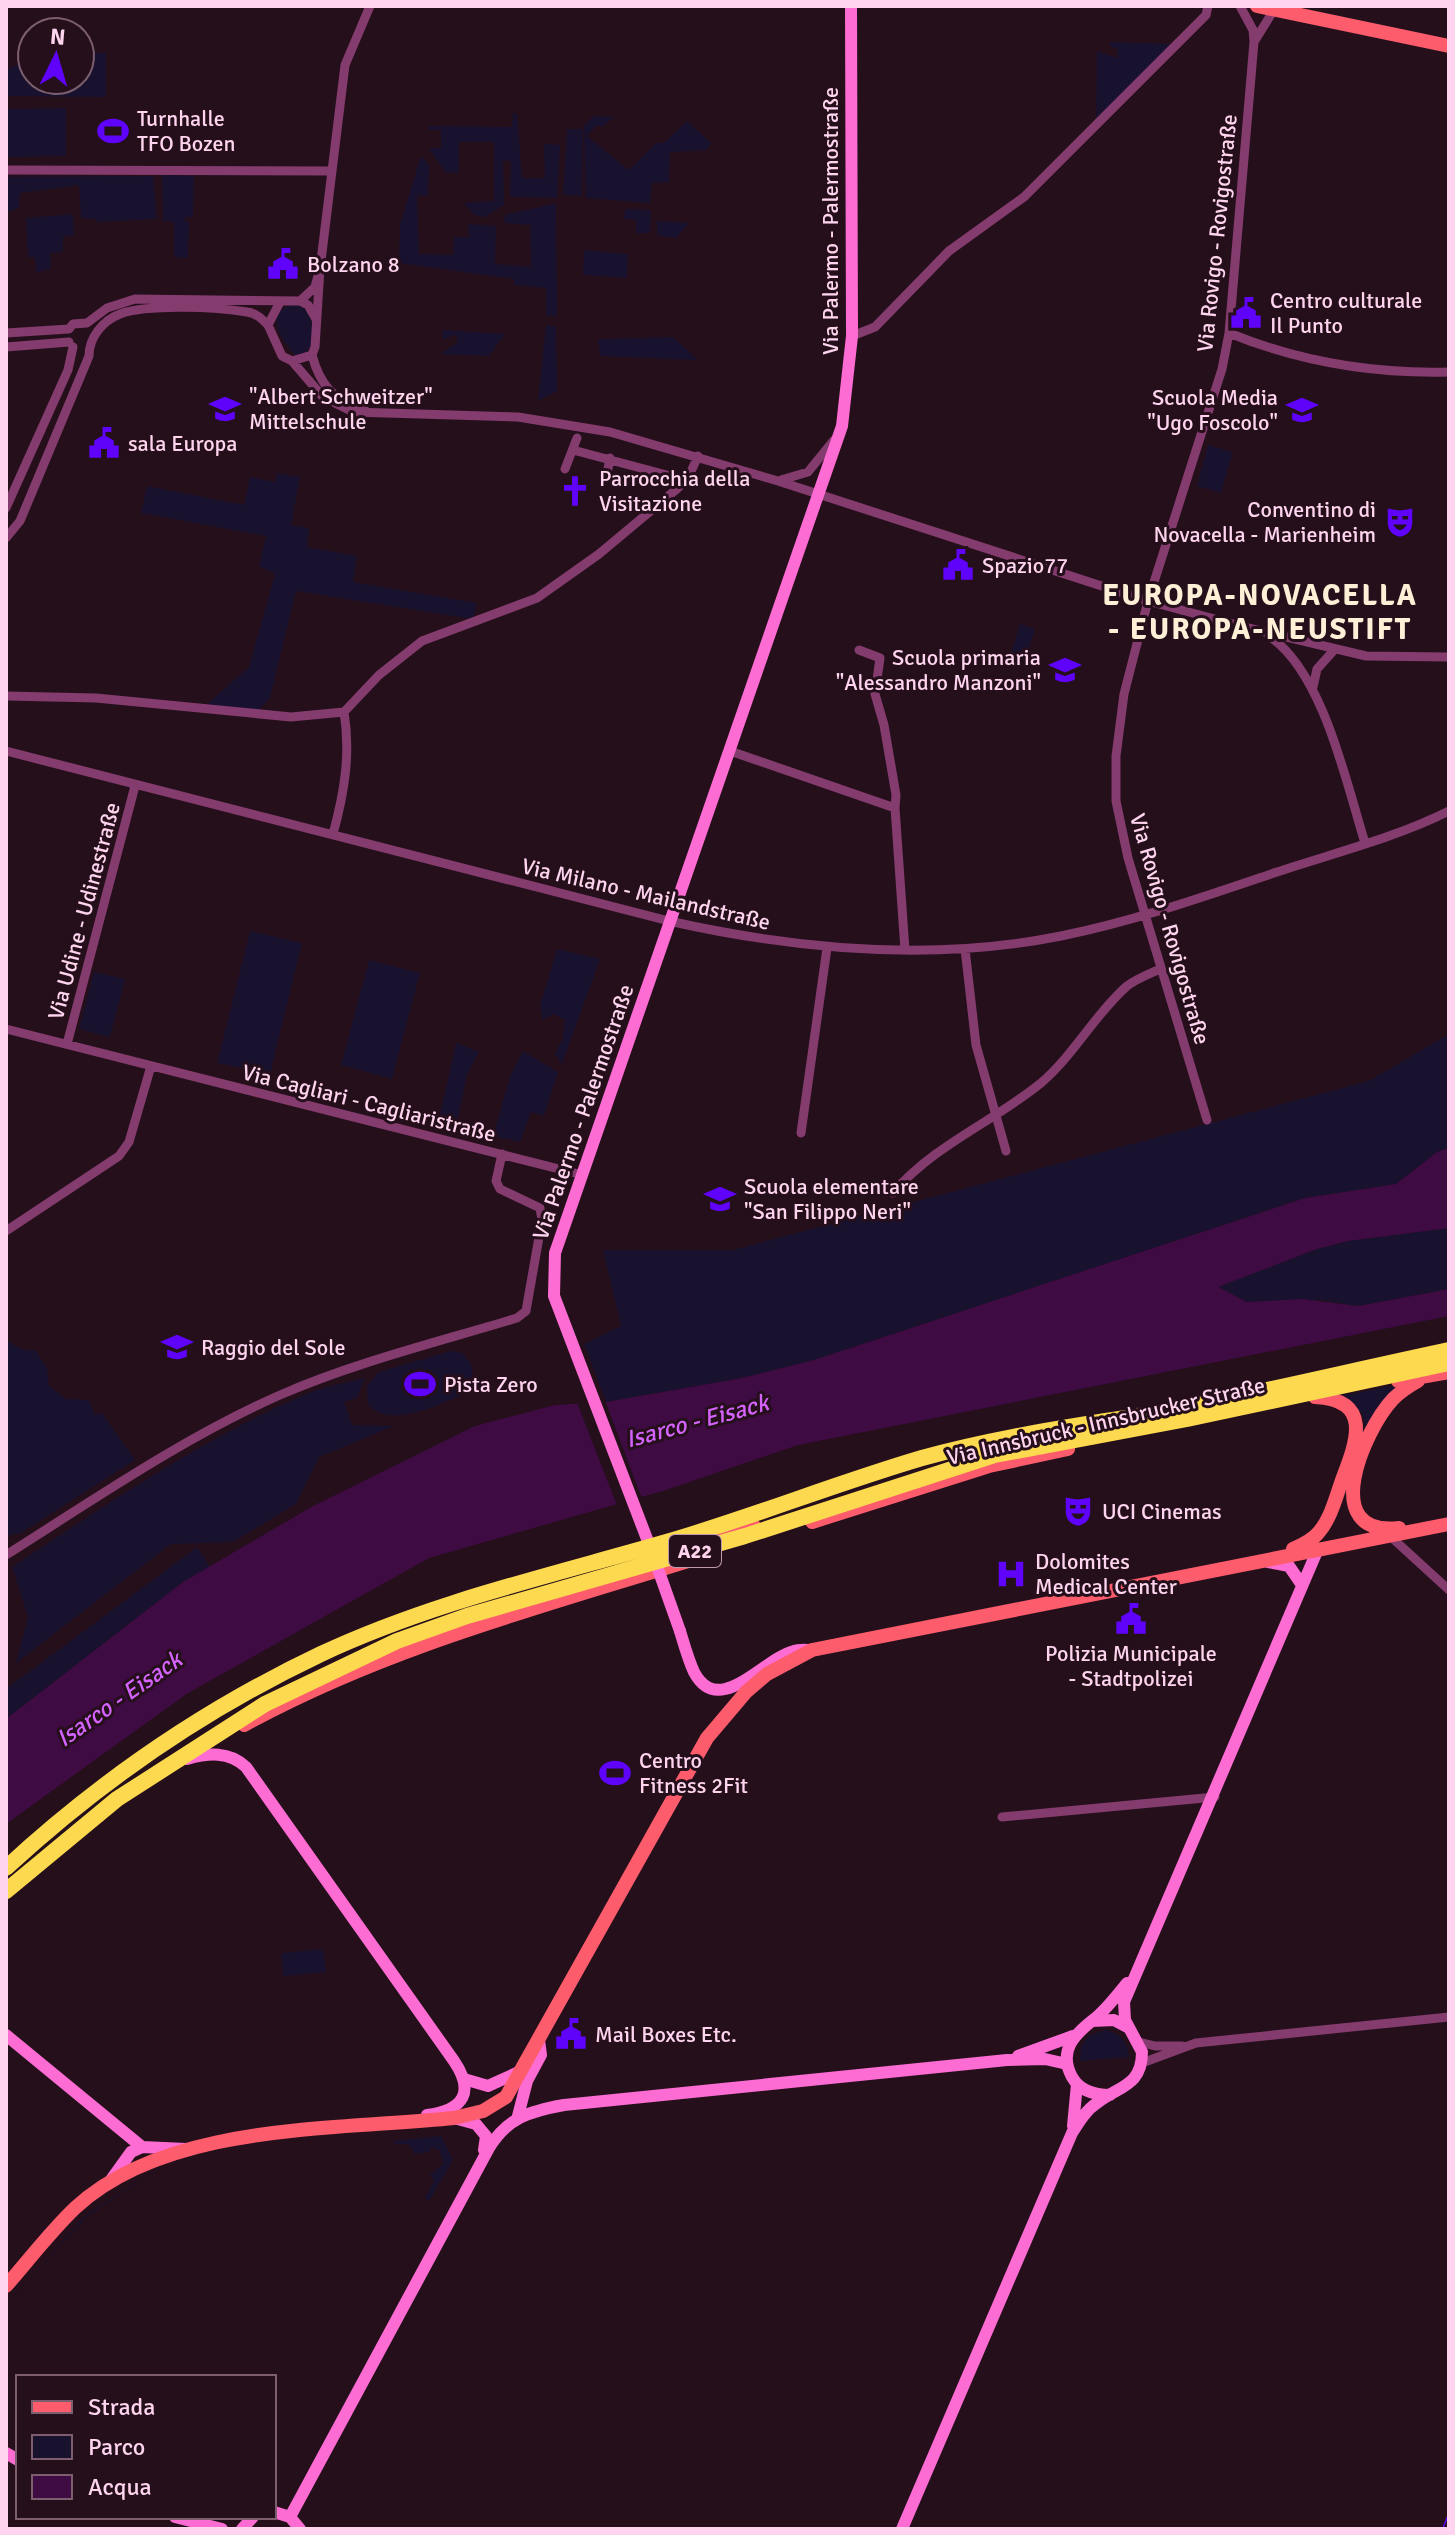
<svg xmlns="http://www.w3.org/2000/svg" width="1455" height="2535" viewBox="0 0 1455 2535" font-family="Signika,sans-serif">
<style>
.green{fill:#19122f}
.water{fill:#3e0b43}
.pier{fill:#250f1b}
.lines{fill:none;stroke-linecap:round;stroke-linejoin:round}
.street{stroke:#843b6d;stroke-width:9}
.secondary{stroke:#fd6cd2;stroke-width:12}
.primary{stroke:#fd5c6c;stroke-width:14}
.rail-casing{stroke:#6003fb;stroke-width:6}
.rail{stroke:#250f1b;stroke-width:3;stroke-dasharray:9;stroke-linecap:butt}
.secondary-bridge{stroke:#fd6cd2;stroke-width:12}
.highway-bridge{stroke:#fdd950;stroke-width:16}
.labels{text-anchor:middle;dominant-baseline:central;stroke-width:6;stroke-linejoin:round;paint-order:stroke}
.shield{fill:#250f1b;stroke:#bd99af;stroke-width:2}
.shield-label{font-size:20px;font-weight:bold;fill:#fed4ee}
.poi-label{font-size:22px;fill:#fed4ee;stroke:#250f1b;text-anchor:start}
.street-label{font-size:22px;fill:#fed4ee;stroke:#250f1b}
.water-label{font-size:24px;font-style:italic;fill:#d463fd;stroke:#250f1b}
.district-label{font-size:30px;font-weight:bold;letter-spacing:2px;fill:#fef0d6;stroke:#250f1b}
</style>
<rect width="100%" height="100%" fill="#250f1b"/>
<path class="green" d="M 1111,42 L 1174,44 L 1096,122 L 1097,51 L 1117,58 L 1118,49 L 1109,46 Z
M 80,52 L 106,53 L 106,97 L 6,96 L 6,70 L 32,58 L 32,80 L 80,80 Z
M 66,108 L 66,156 L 6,157 L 6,109 Z
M 513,113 L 517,114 L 522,178 L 545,178 L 544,144 L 560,145 L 557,198 L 510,197 L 511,161 L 503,160 L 504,205 L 485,217 L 474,215 L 464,203 L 494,201 L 494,142 L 459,142 L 459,173 L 445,172 L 429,148 L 441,148 L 441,130 L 429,130 L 429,126 L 512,127 Z
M 594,116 L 614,117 L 602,127 L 597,125 L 587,136 L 629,170 L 656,143 L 664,143 L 687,121 L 711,143 L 707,150 L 670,152 L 669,182 L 652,183 L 650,203 L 586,198 L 584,125 Z
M 567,129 L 583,129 L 582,196 L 563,195 Z
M 421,156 L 429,165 L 428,195 L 417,196 L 419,254 L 453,255 L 454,237 L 469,237 L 468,224 L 496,226 L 495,264 L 531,267 L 530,225 L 504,223 L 505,215 L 556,203 L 557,316 L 546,316 L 546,288 L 514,285 L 514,279 L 399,263 L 400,224 Z
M 162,175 L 194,176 L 193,217 L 185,217 L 185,221 L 189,222 L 188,258 L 174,257 L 174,222 L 163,221 Z
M 153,176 L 157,219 L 96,222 L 95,219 L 81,218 L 79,185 L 20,193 L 19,208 L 6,213 L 6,177 Z
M 625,209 L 651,210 L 650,233 L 636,233 L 636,220 L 624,219 Z
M 73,214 L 74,235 L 63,237 L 63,252 L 50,253 L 51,269 L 36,272 L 35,257 L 28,257 L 26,218 Z
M 657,221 L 689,223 L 676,238 L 657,235 Z
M 584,250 L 628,254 L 627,278 L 583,275 Z
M 291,305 L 302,306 C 314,317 319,346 302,355 L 295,355 C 282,341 263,312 291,305 Z
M 546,325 L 556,327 L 557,391 L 538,401 Z
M 443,330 L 505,334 L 489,356 L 440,354 L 457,343 L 457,334 L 442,340 Z
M 673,337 L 698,360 L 600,356 L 598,339 Z
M 1208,445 L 1233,452 L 1221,493 L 1197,486 Z
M 277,473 L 300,477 L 291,525 L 309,528 L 307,547 L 357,556 L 353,582 L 477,603 L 473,619 L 296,591 L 270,698 L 257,712 L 206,705 L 249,667 L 275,574 L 259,566 L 266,536 L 141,513 L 147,486 L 244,505 L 250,477 L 275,482 Z
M 1020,624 L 1035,629 L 1025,662 L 1010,657 Z
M 250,931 L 302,943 L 270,1074 L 217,1063 Z
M 557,949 L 600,959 L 562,1064 L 555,1054 L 563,1038 L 565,1020 L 553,1014 L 543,1020 L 540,1005 Z
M 369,960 L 420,973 L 392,1079 L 341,1065 Z
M 94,972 L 125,979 L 110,1037 L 79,1029 Z
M 1449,1034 L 1449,1148 L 1437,1152 L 1396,1184 L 1305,1198 L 814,1360 L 742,1378 L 606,1402 L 584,1344 L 621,1326 L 603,1250 L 733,1250 L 1369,1081 Z
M 456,1043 L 479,1052 L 467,1075 L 456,1129 L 438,1124 Z
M 523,1051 L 558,1072 L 544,1116 L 531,1112 L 520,1142 L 493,1136 L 510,1077 Z
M 1449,1228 L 1449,1289 L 1358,1306 L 1321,1300 L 1247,1302 L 1218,1287 L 1317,1249 L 1348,1241 Z
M 6,1340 L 21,1349 L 36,1351 L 47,1368 L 49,1386 L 66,1399 L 89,1400 L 94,1414 L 102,1413 L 135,1460 L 21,1533 L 6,1536 Z
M 451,1351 L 463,1353 L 472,1366 L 473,1385 L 466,1392 C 440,1405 389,1430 368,1404 L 367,1386 L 378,1372 Z
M 365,1378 L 357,1398 L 344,1402 L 352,1425 L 394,1426 L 319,1457 L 296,1504 L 233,1542 L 171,1544 L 16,1663 L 28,1617 L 12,1567 C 106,1505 201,1439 306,1394 C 324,1386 346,1383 365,1378 Z
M 1407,1383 L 1367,1432 L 1362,1413 L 1342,1396 Z
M 197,1547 L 211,1568 L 183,1582 L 6,1719 L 6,1689 Z
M 323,1949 L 326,1972 L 283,1976 L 281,1953 Z
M 1106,2030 C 1120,2034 1128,2042 1129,2057 L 1080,2061 L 1081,2047 L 1088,2036 Z
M 441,2136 L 453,2160 L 429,2201 L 425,2198 L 434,2181 L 430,2175 L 443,2164 L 440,2151 L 432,2147 L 429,2152 L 415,2154 L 408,2144 L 395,2144 L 394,2141 Z
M 166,2164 L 87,2216 L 14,2297 L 86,2215 Z"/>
<path class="water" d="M 1449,1148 L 1449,1228 L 1348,1241 L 1317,1249 L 1218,1287 L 1247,1302 L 1303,1299 L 1358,1306 L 1449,1289 L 1449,1316 L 798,1445 L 666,1490 L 429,1558 L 188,1693 L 6,1824 L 6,1719 L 183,1582 L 313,1506 L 475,1426 L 555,1405 L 606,1402 L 742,1378 L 814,1360 L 1305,1198 L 1396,1184 L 1437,1152 Z"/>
<path class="pier" d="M 604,1398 L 643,1501 L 618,1508 L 576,1400 Z"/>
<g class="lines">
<path class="street" d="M 1240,6 L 1253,30 L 1254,42
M 6,170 L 332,171
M 300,301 L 315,287 L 318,276
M 280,302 L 268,325 L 282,356 L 292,361 L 312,355
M 6,333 L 69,329 L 73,324 L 87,323 L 107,308 L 135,299 L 300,301 L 308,305 L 316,319
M 1229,333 C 1300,362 1372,374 1449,372
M 852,336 L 875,327 L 949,251 L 1024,197 L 1206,15 L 1208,6
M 6,347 L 69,342
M 312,355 L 315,347 L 320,269 L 345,65 L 370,6
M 312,355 C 320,385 333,400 364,408
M 292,361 L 323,397 L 353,412 L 518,417 L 610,432 L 778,481 L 1148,601 L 1248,628 L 1366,656 L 1449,657
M 573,450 L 678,478
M 565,469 L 577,438
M 607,474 L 610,458
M 781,480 L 808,472 L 834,440
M 6,508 L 68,370 L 73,347
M 6,538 L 20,521 L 89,356 C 89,338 102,321 120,314 C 148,304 217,307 247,312 C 256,313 262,319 268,325
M 1269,636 C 1323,672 1346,782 1365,843
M 859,650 L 880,658 L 875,694 L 884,725 L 896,795 L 895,808
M 1313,687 L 1317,669 L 1335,649
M 6,696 L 96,698 L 291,717 L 344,712 L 379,675 L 422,641 L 537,598 L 599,554 L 678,488 L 689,476 L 698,456
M 6,751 L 669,921 C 798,950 931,962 1061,936 C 1135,921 1206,896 1277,872 C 1334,853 1395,838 1449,811
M 730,751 L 895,808 L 905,950
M 333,834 C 344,794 351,754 344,712
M 965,949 L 976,1045 L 1006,1151
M 6,1029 L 579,1174
M 67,1044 L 135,786
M 1207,1120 L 1128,858 L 1116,801 L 1116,756 L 1124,694 L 1148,601 L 1222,369 L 1229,333 L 1254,42 L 1275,8
M 801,1133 L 827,948
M 893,1193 C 934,1145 993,1122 1041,1083 C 1074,1055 1095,1014 1127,986 C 1136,979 1149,974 1160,969
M 6,1231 L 119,1156 L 129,1142 L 151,1066
M 1390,1536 L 1449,1590
M 6,1555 C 95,1499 183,1438 280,1395 C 356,1362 438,1342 517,1318 L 526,1311 L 542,1220 L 540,1208 L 500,1189 L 496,1181 L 502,1154
M 1002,1817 L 1215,1797
M 1139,2042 L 1155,2046 L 1182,2046
M 1142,2063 L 1196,2043 L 1449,2017"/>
<path class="secondary" d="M 652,1552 L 554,1296 L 555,1253 L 842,426 L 852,336 L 851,6
M 1268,1562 L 1289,1566 L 1302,1585
M 680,1631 C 684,1644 688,1659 694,1672 C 719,1719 763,1659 794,1651 C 799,1649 807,1650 812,1650
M 187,1759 C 208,1753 229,1751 246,1767 L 454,2061 C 475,2092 464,2110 427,2115
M 1092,2021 L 1114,2020 L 1129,2028
M 6,2035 L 142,2147 L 186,2149
M 1018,2056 L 1073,2036
M 464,2079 L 488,2086 L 521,2071
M 1110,2095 C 1095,2095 1080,2091 1072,2077 C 1058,2051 1074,2035 1093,2020 C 1106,2010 1117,1995 1127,1983
M 518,2116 L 527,2081 L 541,2055 L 539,2040
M 454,2118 L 476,2124 L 486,2136 L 484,2150
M 1073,2126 L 1077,2084
M 108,2184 L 131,2152 L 142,2147
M 6,2453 L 18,2460
M 274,2512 L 290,2517 L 300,2529
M 175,2517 L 222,2529
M 290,2517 L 489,2148 C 507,2118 530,2111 564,2105 L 1007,2060 L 1045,2059 L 1067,2064
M 242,2529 L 253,2517
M 902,2529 L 1072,2133 C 1079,2122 1086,2110 1097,2103 C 1119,2086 1142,2086 1142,2052 L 1125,2020 L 1124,2002 L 1318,1549"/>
<path class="primary" d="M 1257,6 L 1449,46
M 1398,1381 L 1449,1372
M 812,1522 L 989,1466 L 1068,1449
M 1399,1528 C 1317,1537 1364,1430 1393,1399 C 1400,1392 1409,1386 1418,1381
M 709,1536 L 755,1527
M 1293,1549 C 1302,1545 1313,1540 1319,1532 C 1331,1518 1336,1497 1342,1480 C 1356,1443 1374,1400 1315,1397
M 244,1725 C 388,1646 548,1605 704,1556
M 6,2286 C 28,2261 50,2232 75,2208 C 166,2123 335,2130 454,2118 L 483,2111 L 506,2097 L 707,1738 L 746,1692 L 767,1674 L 812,1650 L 1449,1524"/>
<defs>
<path id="rail" d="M 1445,2529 L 1449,2519"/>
</defs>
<use href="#rail" class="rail-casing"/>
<use href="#rail" class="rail"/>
<path class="secondary-bridge" d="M 653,1555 L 680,1631"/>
<path class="highway-bridge" d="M 6,1868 C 99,1782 207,1708 321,1654 C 432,1602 553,1575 670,1541 C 755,1516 837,1483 922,1458 C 1007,1434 1095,1424 1182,1408 C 1271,1390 1360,1369 1449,1350
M 6,1891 L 117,1799 L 265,1704 L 397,1641 L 467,1616 L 745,1536 L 995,1455 L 1187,1419 L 1449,1363"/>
</g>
<defs>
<symbol id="stadium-bare" viewBox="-9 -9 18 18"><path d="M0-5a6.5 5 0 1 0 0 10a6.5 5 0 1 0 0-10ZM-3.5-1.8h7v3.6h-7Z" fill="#6003fb" stroke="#250f1b" stroke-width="2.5" paint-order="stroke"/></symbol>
<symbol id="civic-bare" viewBox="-9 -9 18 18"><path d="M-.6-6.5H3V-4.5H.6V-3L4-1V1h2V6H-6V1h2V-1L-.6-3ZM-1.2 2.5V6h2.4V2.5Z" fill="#6003fb" stroke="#250f1b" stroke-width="2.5" paint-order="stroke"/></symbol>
<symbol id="school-bare" viewBox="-9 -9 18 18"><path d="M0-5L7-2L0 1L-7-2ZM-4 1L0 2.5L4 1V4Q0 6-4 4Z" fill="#6003fb" stroke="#250f1b" stroke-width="2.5" paint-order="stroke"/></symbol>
<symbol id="church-bare" viewBox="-9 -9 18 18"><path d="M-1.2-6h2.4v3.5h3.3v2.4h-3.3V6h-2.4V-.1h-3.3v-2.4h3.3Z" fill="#6003fb" stroke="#250f1b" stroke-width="2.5" paint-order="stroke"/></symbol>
<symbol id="theatre-bare" viewBox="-9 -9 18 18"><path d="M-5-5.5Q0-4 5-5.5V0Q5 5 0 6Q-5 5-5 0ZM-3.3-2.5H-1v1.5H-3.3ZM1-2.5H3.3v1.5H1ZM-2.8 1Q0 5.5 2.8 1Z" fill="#6003fb" stroke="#250f1b" stroke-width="2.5" paint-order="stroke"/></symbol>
<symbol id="hospital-bare" viewBox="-9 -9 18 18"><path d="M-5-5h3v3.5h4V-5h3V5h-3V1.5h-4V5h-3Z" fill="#6003fb" stroke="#250f1b" stroke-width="2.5" paint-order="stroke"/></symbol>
</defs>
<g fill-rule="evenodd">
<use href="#stadium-bare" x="91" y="109" width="44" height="44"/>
<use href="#civic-bare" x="261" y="242" width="44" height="44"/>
<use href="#civic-bare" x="1224" y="291" width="44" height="44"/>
<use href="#school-bare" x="203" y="387" width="44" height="44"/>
<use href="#school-bare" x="1280" y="388" width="44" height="44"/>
<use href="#civic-bare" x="82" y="421" width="44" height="44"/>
<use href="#church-bare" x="553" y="469" width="44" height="44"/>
<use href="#theatre-bare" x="1378" y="500" width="44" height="44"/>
<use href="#civic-bare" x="936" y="543" width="44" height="44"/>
<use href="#school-bare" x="1043" y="648" width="44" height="44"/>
<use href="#school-bare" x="698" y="1177" width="44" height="44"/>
<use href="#school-bare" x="155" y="1325" width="44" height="44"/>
<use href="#stadium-bare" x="398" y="1362" width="44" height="44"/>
<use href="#theatre-bare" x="1056" y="1489" width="44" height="44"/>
<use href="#hospital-bare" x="989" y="1552" width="44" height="44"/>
<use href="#civic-bare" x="1109" y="1597" width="44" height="44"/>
<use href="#stadium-bare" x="593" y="1751" width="44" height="44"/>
<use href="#civic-bare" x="549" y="2012" width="44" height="44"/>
</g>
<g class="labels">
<rect class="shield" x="669" y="1535" width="52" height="32" rx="6"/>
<g class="shield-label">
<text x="695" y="1551">A22</text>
</g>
<g class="poi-label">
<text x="137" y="118">Turnhalle<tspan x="137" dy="25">TFO Bozen</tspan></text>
<text x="307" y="264">Bolzano 8</text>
<text x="1270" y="300">Centro culturale<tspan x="1270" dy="25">Il Punto</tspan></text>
<text x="249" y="396">"Albert Schweitzer"<tspan x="249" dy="25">Mittelschule</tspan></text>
<text x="1278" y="397" text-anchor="end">Scuola Media<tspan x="1278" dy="25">"Ugo Foscolo"</tspan></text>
<text x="128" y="443">sala Europa</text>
<text x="599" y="478">Parrocchia della<tspan x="599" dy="25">Visitazione</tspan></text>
<text x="1376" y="509" text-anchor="end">Conventino di<tspan x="1376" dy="25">Novacella - Marienheim</tspan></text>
<text x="982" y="565">Spazio77</text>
<text x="1041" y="657" text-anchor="end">Scuola primaria<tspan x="1041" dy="25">"Alessandro Manzoni"</tspan></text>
<text x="744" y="1186">Scuola elementare<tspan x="744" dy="25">"San Filippo Neri"</tspan></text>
<text x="201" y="1347">Raggio del Sole</text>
<text x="444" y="1384">Pista Zero</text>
<text x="1102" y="1511">UCI Cinemas</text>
<text x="1035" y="1561">Dolomites<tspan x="1035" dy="25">Medical Center</tspan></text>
<text x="1131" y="1653" text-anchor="middle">Polizia Municipale<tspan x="1131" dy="25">- Stadtpolizei</tspan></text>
<text x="639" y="1760">Centro<tspan x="639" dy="25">Fitness 2Fit</tspan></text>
<text x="595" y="2034">Mail Boxes Etc.</text>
</g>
<g class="street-label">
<text transform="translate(830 221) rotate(-90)">Via Palermo - Palermostraße</text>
<text transform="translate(1217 233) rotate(-84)">Via Rovigo - Rovigostraße</text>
<text transform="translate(646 894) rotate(13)">Via Milano - Mailandstraße</text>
<text transform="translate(84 911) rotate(-75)">Via Udine - Udinestraße</text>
<text transform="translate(1170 929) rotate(74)">Via Rovigo - Rovigostraße</text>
<text transform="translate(369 1103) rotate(14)">Via Cagliari - Cagliaristraße</text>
<text transform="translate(583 1112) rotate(-71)">Via Palermo - Palermostraße</text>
<text transform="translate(1106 1421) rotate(-13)">Via Innsbruck - Innsbrucker Straße</text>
</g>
<g class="water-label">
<text transform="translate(697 1421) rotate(-15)">Isarco - Eisack</text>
<text transform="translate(119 1699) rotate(-35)">Isarco - Eisack</text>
</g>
<g class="district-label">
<text x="1260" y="595">EUROPA-NOVACELLA<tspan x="1260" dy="34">- EUROPA-NEUSTIFT</tspan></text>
</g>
</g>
<rect width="1455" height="2535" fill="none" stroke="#fed4ee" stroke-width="16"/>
<rect x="16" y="2375" width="260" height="144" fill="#250f1b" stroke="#7c5e6f" stroke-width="2"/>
<rect x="32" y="2401" width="40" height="12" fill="#fd5c6c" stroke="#7c5e6f" stroke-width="2"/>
<text x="88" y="2415" font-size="24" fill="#fed4ee">Strada</text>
<rect x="32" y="2435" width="40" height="24" fill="#19122f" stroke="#7c5e6f" stroke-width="2"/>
<text x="88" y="2455" font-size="24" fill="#fed4ee">Parco</text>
<rect x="32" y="2475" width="40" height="24" fill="#3e0b43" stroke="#7c5e6f" stroke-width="2"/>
<text x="88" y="2495" font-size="24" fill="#fed4ee">Acqua</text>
<g transform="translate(56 56) rotate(5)"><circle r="38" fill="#250f1b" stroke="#7c5e6f" stroke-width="2"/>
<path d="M0-6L14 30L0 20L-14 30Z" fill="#6003fb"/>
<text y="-12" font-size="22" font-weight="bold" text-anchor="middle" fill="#fed4ee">N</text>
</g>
</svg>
